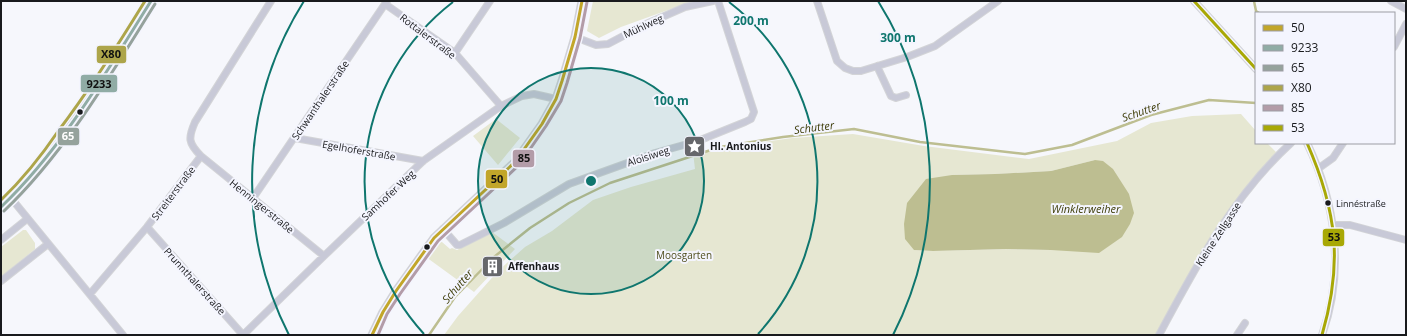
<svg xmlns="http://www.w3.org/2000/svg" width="1407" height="336" viewBox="0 0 1407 336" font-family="'Open Sans',sans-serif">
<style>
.green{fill:#e6e7d2;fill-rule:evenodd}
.water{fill:#bdbe91}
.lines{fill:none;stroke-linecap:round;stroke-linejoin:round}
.stream{stroke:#bdbe91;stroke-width:2.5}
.minor-casing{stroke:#d3d4d7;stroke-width:8}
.tertiary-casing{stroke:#d3d4d7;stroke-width:9}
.secondary-casing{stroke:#d3d4d7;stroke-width:10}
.minor{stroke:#c8c9d7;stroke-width:6}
.tertiary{stroke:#c8c9d7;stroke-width:7}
.secondary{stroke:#c0c0d1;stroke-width:8}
.bus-1-casing{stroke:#f4f5fe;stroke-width:6}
.bus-2-casing{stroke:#f4f5fe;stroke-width:6}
.bus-3-casing{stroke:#f4f5fe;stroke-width:6}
.bus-4-casing{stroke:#f4f5fe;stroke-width:6}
.bus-5-casing{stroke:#f4f5fe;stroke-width:6}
.bus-6-casing{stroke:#f4f5fe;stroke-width:6}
.bus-1{stroke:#c2a62a;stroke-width:3}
.bus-2{stroke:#90aca5;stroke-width:3}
.bus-3{stroke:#95a29c;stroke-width:3}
.bus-4{stroke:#ada54a;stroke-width:3}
.bus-5{stroke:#b39ca8;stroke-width:3}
.bus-6{stroke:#a8a806;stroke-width:3}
.ring{fill:none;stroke:#0f766e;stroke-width:2}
.bus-dot{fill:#191a1d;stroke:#f4f5fe;stroke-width:1.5}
.labels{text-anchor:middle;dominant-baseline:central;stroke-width:4;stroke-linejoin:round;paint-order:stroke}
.bus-label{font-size:9px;fill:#191a1d;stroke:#f4f5fe;text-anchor:start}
.street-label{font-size:10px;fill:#191a1d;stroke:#f4f5fe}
.poi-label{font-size:10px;font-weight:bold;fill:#191a1d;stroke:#f4f5fe;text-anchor:start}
.park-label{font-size:10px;fill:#51501f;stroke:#f4f5fe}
.water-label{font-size:11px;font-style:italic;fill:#3e3d08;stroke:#f4f5fe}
.centre{fill:#0f766e;stroke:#f4f5fe;stroke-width:2}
.ring-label{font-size:12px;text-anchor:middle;font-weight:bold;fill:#0f766e;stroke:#f4f5fe;stroke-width:4;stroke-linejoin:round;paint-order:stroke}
.line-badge{stroke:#f4f5fe;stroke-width:1.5}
.badge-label{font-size:11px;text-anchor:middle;font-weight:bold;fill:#fff}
.pale-badge-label{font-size:11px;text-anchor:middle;font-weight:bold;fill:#111}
</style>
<rect width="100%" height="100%" fill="#f6f7fc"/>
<path class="green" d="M 593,1 L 693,1 L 621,27 L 599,38 L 587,31 Z
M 1241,114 L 1256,131 L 1256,143 L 1267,143 L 1276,152 L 1249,183 L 1208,241 L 1157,335 L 444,335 L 458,316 L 498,271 L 525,247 L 552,231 L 593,200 L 631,187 L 695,169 L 693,152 L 792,138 L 853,134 L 924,146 L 1029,159 L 1117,141 L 1151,123 L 1192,116 ZM 1095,160 L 1051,250 L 1006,249 L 933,251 L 914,250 L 952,175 L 995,174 L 1051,171 Z
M 496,119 L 520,138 L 498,165 L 473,136 Z
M 23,230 L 26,230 L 35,243 L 35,249 L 1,277 L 1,247 Z
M 492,232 L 515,249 L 474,292 L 426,257 L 439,242 L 442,242 L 450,249 L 452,248 L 457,250 Z"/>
<path class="water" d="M 1095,160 L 1103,161 L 1113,169 L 1129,194 L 1134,213 L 1130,224 L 1122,237 L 1099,253 L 1051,250 L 1006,249 L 933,251 L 914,250 L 905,239 L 904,224 L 907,203 L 926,179 L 952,175 L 995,174 L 1051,171 Z"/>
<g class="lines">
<path class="stream" d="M 1254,1 L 1256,11 L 1259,13
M 429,335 L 455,297 L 494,257 L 530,228 L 569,203 L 610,183 L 720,147 L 783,137 L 854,129 L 920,142 L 1025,154 L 1072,145 L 1151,115 L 1209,100 L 1256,103"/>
<defs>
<path id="minor" d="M 817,1 L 837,61 L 845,68 L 853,71 L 861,71 L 907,57 L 935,46 L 998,1
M 1194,1 L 1256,69
M 1391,1 L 1406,9
M 385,4 L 455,53 L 501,106
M 575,37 L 596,45 L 608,44 L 644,25 L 685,7 L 713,1
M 1394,47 L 1406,24
M 455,53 L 490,1
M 877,66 L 891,96 L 896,98 L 906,95
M 295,138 L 423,161
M 1307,143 C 1336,203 1345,271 1322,335
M 201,156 L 324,256
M 1319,168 L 1333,158 L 1343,143
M 11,198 L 123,335
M 253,198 L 387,1
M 1333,225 L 1350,225 L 1406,240
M 147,227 L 243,335
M 443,229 L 457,245 L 460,245 L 504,223 L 569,184 L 655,153 L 698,141 L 745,122 L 751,119 L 754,112 L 718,1
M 1,240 L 27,219
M 1,281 L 48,244
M 90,294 L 147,227 L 201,156 C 188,143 188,138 195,122 L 271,1
M 243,335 L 324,256 L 423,161 L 501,106 L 522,96 L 534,94 L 556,99
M 1159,335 C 1196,266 1233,196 1291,143
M 1237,335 L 1245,323"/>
<path id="tertiary" d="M 372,335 L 383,312 L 396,291 L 434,238 L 515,162 L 542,124 L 556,99 L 562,81 L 575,37 L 582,1"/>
<path id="secondary" d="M 1,207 C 23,187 42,162 60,138 C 93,94 122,47 151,1"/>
</defs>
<use href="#minor" class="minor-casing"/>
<use href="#tertiary" class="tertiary-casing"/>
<use href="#secondary" class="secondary-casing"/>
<use href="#minor" class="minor"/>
<use href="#tertiary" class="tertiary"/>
<use href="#secondary" class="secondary"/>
<defs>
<path id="bus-1" d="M 372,335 L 383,312 L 396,291 L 434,238 L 515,162 L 542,124 L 556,99 L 562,81 L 575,37 L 582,1"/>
<path id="bus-2" d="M 1,207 C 61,150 107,71 151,1"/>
<path id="bus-3" d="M 4,211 C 65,153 111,74 155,4"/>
<path id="bus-4" d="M 1,200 C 23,179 42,155 59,130 C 90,89 118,45 145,1"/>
<path id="bus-5" d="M 378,335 L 387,314 L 400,294 L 438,241 L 519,165 L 546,126 L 561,101 L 567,83 L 580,38 L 587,2"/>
<path id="bus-6" d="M 1194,1 L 1256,69
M 1307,143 C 1337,211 1343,263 1322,335"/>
</defs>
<use href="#bus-1" class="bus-1-casing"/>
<use href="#bus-2" class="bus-2-casing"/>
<use href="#bus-3" class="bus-3-casing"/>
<use href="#bus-4" class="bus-4-casing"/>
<use href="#bus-5" class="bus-5-casing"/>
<use href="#bus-6" class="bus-6-casing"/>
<use href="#bus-1" class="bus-1"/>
<use href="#bus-2" class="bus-2"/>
<use href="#bus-3" class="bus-3"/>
<use href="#bus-4" class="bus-4"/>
<use href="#bus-5" class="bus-5"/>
<use href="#bus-6" class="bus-6"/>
</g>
<circle cx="591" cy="181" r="113" fill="#0f766e" fill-opacity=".12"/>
<g class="ring">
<circle cx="591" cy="181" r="113"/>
<path d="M424 334A226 226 0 0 1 453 2M729 2A226 226 0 0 1 758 334"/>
<path d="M289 335A339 339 0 0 1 304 1M878 1A339 339 0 0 1 893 335"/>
</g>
<defs>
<symbol id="sight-square" viewBox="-11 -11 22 22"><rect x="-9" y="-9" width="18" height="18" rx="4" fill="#66676b" stroke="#f4f5fe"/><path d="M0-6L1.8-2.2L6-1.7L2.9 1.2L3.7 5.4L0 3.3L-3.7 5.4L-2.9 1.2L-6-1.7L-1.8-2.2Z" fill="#fff"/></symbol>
<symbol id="building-square" viewBox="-11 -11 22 22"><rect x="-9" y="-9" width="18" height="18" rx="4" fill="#66676b" stroke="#f4f5fe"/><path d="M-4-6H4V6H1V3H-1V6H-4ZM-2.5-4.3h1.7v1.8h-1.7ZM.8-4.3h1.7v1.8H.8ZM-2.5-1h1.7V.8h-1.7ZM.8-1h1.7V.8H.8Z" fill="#fff"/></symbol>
</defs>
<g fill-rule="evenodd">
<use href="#sight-square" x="682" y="134" width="25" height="25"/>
<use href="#building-square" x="480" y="254" width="25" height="25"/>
</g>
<g class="bus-dot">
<circle cx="80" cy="112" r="3.5"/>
<circle cx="1328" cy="203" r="3.5"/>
<circle cx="427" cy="247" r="3.5"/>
</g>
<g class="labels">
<g class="bus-label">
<text x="1336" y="203">Linnéstraße</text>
</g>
<g class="street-label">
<text transform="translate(643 26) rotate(-25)">Mühlweg</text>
<text transform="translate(428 36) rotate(37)">Rottalerstraße</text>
<text transform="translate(320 100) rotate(-56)">Schwanthalerstraße</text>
<text transform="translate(359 150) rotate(10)">Egelhoferstraße</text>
<text transform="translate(648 156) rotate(-18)">Aloisiweg</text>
<text transform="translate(173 193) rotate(-53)">Streiterstraße</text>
<text transform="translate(388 195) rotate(-43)">Samhofer Weg</text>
<text transform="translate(262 206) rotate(39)">Henningerstraße</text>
<text transform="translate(1218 234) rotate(-57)">Kleine Zellgasse</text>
<text transform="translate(195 281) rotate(48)">Prunnthalerstraße</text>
</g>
<g class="poi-label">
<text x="710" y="146">Hl. Antonius</text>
<text x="508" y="266">Affenhaus</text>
</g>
<g class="park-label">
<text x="684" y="255">Moosgarten</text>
</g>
<g class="water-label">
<text transform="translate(1141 111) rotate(-19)">Schutter</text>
<text transform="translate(814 127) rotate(-7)">Schutter</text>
<text x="1086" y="208">Winklerweiher</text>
<text transform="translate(457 286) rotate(-49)">Schutter</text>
</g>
</g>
<circle cx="591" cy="181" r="6" class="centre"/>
<g class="ring-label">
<text x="751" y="25">200 m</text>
<text x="898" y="42">300 m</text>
<text x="671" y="105">100 m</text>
</g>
<g class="line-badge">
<rect x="96" y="45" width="31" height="19" rx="4" fill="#ada54a"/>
<rect x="80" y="74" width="38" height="19" rx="4" fill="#90aca5"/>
<rect x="57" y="127" width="23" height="19" rx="4" fill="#95a29c"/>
<rect x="512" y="149" width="23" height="19" rx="4" fill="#b39ca8"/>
<rect x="485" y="169" width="23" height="20" rx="4" fill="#c2a62a"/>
<rect x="1322" y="228" width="23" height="19" rx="4" fill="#a8a806"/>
</g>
<g class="badge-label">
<text x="68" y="140">65</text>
</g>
<g class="pale-badge-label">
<text x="111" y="58">X80</text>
<text x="99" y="88">9233</text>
<text x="524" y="162">85</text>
<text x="497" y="183">50</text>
<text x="1334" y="241">53</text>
</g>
<rect width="1407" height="336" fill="none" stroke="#191a1d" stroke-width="4"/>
<rect x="1255" y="12" width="140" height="132" fill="#f4f5fe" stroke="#9c9da4"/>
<rect x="1263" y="25" width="20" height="6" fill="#c2a62a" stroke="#9c9da4"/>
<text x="1291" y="32" font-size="12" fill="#191a1d">50</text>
<rect x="1263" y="45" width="20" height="6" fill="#90aca5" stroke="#9c9da4"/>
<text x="1291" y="52" font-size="12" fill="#191a1d">9233</text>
<rect x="1263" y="65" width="20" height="6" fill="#95a29c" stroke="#9c9da4"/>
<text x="1291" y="72" font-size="12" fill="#191a1d">65</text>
<rect x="1263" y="85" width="20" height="6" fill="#ada54a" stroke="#9c9da4"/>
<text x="1291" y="92" font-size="12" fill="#191a1d">X80</text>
<rect x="1263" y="105" width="20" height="6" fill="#b39ca8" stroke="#9c9da4"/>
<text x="1291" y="112" font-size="12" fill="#191a1d">85</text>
<rect x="1263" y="125" width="20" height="6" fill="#a8a806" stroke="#9c9da4"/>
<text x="1291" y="132" font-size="12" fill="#191a1d">53</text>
</svg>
